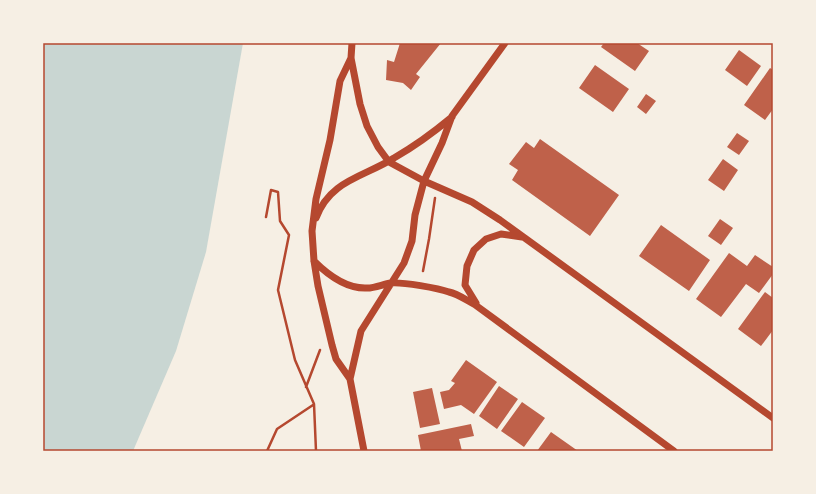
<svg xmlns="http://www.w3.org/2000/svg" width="816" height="494" viewBox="0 0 816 494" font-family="'Open Sans',sans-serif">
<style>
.water{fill:#c9d6d2}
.building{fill:#bf614a}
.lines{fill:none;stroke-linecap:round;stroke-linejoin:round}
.path{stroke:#b5482f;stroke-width:2.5}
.tertiary{stroke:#b5482f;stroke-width:7}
.neatline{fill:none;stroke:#b5482f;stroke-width:1.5}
</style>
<rect width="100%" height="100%" fill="#f6efe4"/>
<path class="water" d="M 43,43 L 243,43 L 206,252 L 176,351 L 133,451 L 43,451 Z"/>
<path class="building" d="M 400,43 L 441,43 L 416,74 L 420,77 L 411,90 L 403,83 L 386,80 L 387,60 L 394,62 Z
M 604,43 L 637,43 L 649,51 L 635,71 L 601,47 Z
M 739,50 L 761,66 L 747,86 L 725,70 Z
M 595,65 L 629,89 L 613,112 L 579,88 Z
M 770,68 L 773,70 L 773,109 L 765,120 L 744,105 Z
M 646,94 L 656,101 L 646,114 L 637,107 Z
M 737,133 L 749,141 L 739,155 L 727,147 Z
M 540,139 L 619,195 L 590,236 L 512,180 L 518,170 L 509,164 L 526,142 L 534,148 Z
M 723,159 L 738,170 L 724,191 L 708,180 Z
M 720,219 L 733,228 L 721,245 L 708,236 Z
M 661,225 L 710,260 L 689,291 L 639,256 Z
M 729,253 L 747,266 L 755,255 L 773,267 L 773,274 L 759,293 L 746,284 L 721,317 L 696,299 Z
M 765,292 L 773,298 L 773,330 L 761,346 L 738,329 Z
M 466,360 L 497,382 L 474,414 L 461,405 L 444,409 L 440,392 L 449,390 L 455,383 L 451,381 Z
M 499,386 L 518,399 L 497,429 L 479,416 Z
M 432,388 L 440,424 L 420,428 L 413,392 Z
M 522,402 L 545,418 L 524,447 L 501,431 Z
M 471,424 L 474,436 L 459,439 L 462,451 L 421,451 L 418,435 Z
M 551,432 L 578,451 L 537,451 Z"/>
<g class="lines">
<path class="path" d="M 266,217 L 271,190 L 278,192 L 280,221 L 289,235 L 278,290 L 295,360 L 314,404 L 316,451
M 423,271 L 429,239 L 435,198
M 306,387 L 320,350
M 267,451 L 277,429 L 313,405"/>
<path class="tertiary" d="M 352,43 L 351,58 L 360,104 L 367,126 L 378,147 L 389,162 L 424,181 L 472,202 L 500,220 L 773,418
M 316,218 C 330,180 364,177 394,158 C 415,146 434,132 452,117
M 314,261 C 328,275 346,289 367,288 C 376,288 383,284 391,283 C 403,282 438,288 449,292 C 458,294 466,300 474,304 L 674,451
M 476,303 L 465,285 L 467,266 L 474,250 L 486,239 L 501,234 L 522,237
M 350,379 L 336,359 L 332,345 L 318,286 L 314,261 L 312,231 L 316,199 L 330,140 L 340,81 L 351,58
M 364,451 L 350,379 L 361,331 L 404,263 L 412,241 L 415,215 L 424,181 L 442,143 L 452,116 L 505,43"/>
</g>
<rect width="816" height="494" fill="none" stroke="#f6efe4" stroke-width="88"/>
<rect x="44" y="44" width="728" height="406" class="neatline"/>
</svg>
